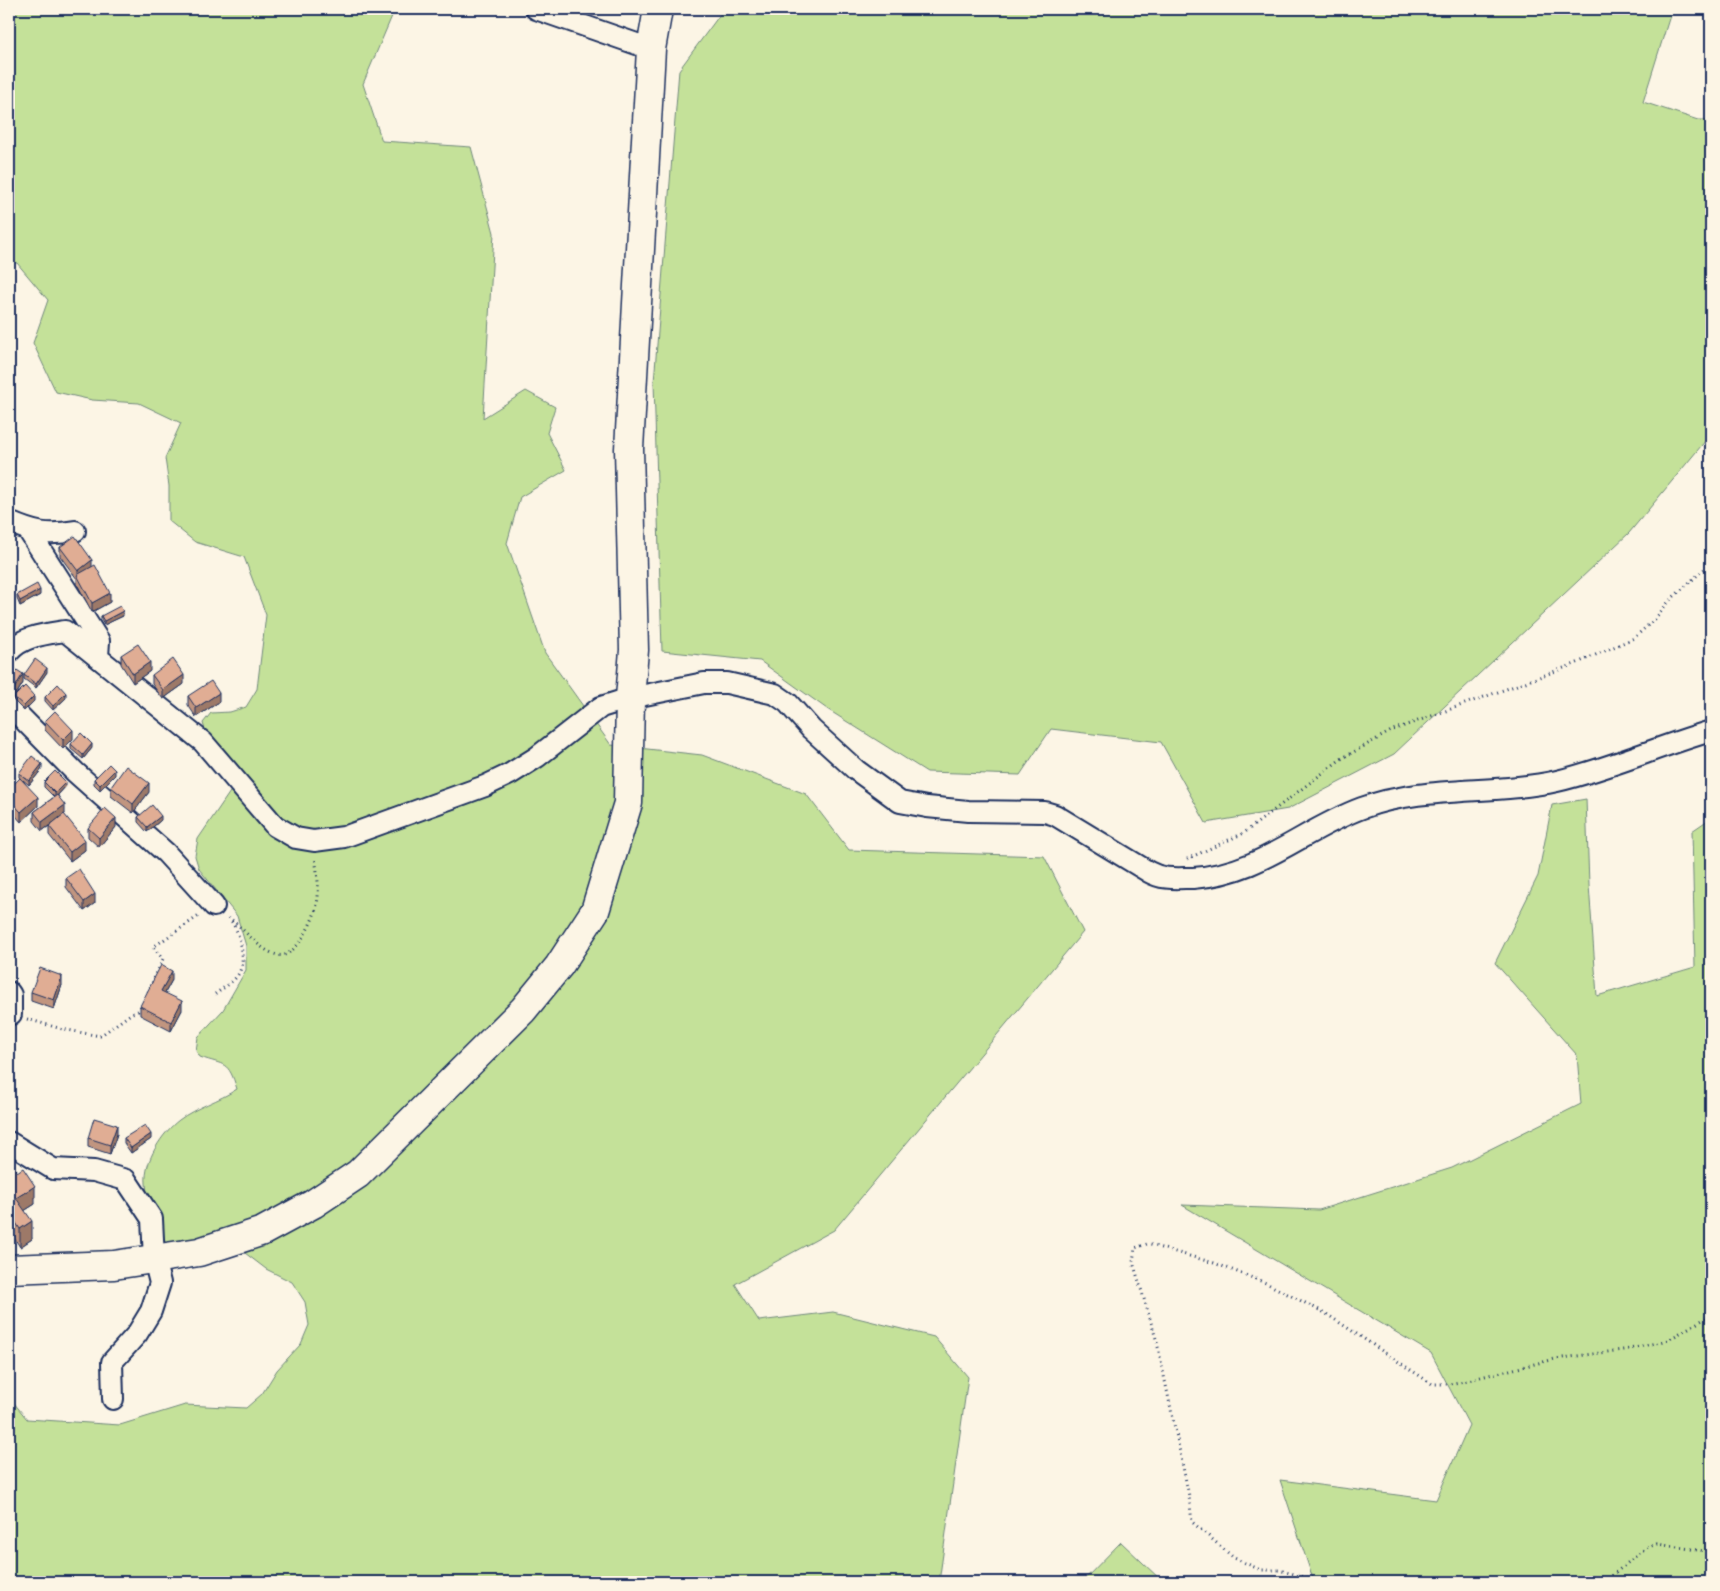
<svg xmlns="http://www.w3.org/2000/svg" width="1720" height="1591" viewBox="0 0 1720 1591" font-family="Dekko,sans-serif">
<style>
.green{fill:#c4e199;stroke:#70887c}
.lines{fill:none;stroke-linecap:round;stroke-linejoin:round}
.street-casing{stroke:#1b2f5e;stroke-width:24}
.secondary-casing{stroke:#1b2f5e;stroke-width:31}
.path{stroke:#1b2f5e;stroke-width:3;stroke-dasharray:1 4;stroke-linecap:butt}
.street{stroke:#fcf5e5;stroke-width:20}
.secondary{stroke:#fcf5e5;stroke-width:28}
.wall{fill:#c1957f;stroke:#1b2f5e}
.shaded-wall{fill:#9d7968;stroke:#1b2f5e}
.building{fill:#e0ad94;stroke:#1b2f5e}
</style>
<rect width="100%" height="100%" fill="#fcf5e5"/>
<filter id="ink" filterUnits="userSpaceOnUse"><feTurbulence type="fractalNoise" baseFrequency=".02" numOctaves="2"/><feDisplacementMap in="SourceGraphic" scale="10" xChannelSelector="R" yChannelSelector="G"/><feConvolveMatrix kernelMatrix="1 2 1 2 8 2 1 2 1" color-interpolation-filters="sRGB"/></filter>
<g filter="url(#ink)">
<path class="green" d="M 9,9 L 395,9 L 363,84 L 382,141 L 471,147 L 494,233 L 483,418 L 526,391 L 555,407 L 547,433 L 566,470 L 520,497 L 507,543 L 545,653 L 611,745 L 702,755 L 806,794 L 849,850 L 1044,856 L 1083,932 L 834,1230 L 735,1284 L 759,1321 L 833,1312 L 934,1337 L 968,1377 L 939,1582 L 9,1582 L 9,1397 L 27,1419 L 120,1425 L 185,1405 L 246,1408 L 262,1394 L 277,1370 L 301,1344 L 309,1325 L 305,1302 L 292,1282 L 266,1269 L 245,1253 L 210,1242 L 163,1247 C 157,1227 147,1204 146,1183 C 144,1161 162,1133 179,1120 C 196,1107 219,1101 237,1089 C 228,1060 225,1066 200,1057 L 196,1051 L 198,1037 L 223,1010 L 246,970 L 246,946 L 237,916 L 199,869 L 195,856 L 198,839 L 234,786 L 208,740 L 203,723 L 211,713 L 230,712 L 246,707 L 257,689 L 266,615 L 244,557 L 195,542 L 169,521 L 169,486 L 165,458 L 181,423 L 139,403 L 92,400 L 56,392 L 33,343 L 48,300 L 17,263 L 9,263 Z
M 724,9 L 1672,9 L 1643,102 L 1698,120 L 1711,120 L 1711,434 L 1629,533 L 1394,754 L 1288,809 L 1206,823 L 1161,742 L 1051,729 L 1020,775 L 927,772 L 827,709 L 760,661 L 662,651 L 654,382 L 679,70 Z
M 1586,799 L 1589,885 L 1597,996 L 1695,967 L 1692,831 L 1711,818 L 1711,1582 L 1314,1582 L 1280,1480 L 1436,1500 L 1469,1425 L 1431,1353 L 1182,1205 L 1319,1210 L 1452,1168 L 1581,1104 L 1577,1055 L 1495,963 L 1538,876 L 1552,805 Z
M 1121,1542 L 1163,1582 L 1082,1582 Z"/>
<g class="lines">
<defs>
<path id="street" d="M 536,9 L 651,49
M 9,522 C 34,533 47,536 75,531
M 28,530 L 99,641 L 98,657
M 9,652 C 22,636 46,634 65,631 L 203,742 L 275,826 L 296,838 L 314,841 L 344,837 L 485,786 L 510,774 L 537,757 L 601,707 L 630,698 L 704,683 L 727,683 L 775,694 L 788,703 L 811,729 L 856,770 L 900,802 L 927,807 L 968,811 L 1045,812 L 1055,815 L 1149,872 C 1163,880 1177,878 1193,878 C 1260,874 1302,830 1362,808 C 1425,785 1493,795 1557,781 C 1609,769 1659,746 1711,731
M 9,705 L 75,772 L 166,853 L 214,906
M 9,992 L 11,995 L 11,1014 L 9,1015
M 9,1142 L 53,1169 L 94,1171 L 126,1180 L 152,1219 L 154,1259 L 160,1283 L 151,1311 L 137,1334 L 112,1362 L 113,1399"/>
<path id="secondary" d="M 9,1269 L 114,1265 L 199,1252 L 263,1231 L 313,1204 L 358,1174 L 523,1010 L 559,966 L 595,911 L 628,803 L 630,698 L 634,650 L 629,449 L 651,49 L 658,9"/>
</defs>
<use href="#street" class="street-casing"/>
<use href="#secondary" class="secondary-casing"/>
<path class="path" d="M 1187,859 L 1244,833 L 1341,759 L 1393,730 L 1575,664 L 1634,638 L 1655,619 L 1670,600 L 1711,563
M 232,920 C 246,931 260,951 278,955 C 295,960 315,919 317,904 C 320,889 317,872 315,857
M 148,992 L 163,959 L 153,947 L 199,916
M 215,994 C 223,988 234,982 239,973 C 247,957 239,929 228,917
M 27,1019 L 62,1029 L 100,1036 L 132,1013 L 138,1011 L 142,1004
M 1322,1582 L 1279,1570 L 1261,1570 L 1234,1558 L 1192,1522 L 1189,1496 L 1157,1342 L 1133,1262 L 1135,1248 L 1147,1244 L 1214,1263 L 1266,1283 L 1325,1313 L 1432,1384 L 1449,1384 L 1464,1381 L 1555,1359 L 1630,1349 L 1668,1340 L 1711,1315
M 1604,1582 L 1646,1548 L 1657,1544 L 1711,1552"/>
<use href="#street" class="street"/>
<use href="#secondary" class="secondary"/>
</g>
<path class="wall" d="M 60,547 L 92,567 L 110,602 L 92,612 L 77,584 L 77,579 L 60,556 Z
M 17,595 L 40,595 L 20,606 L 17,599 Z
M 101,616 L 123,616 L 104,625 L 101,620 Z
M 121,655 L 150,671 L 133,683 L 121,664 Z
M 9,666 L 23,683 L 16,695 L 34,701 L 24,711 L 14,701 L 14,698 L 12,701 L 9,699 Z
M 47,672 L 36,688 L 24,679 L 24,675 Z
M 152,675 L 184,684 L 163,699 L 152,684 Z
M 188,696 L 219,702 L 196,717 L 188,705 Z
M 45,697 L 66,698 L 53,710 L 45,701 Z
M 45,721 L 73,739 L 63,749 L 45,730 Z
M 71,744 L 92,748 L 83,759 L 71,749 Z
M 42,769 L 29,785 L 23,780 L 38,806 L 21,822 L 9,808 L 9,789 L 20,778 L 19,777 L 19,773 Z
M 115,775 L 100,790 L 94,784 L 94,779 Z
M 44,782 L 66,786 L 58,795 L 65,814 L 64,815 L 85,850 L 70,861 L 49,835 L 49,826 L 42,831 L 34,821 L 34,812 L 54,797 L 44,787 Z
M 111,787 L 149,792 L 133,813 L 111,796 Z
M 138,817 L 161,820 L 147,832 L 138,822 Z
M 116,827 L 99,847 L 88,837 L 88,828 Z
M 66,878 L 95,903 L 84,911 L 66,887 Z
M 172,980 L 165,993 L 182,1010 L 171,1031 L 140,1015 L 140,1006 Z
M 62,985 L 54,1009 L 31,1001 L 31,992 Z
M 117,1134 L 110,1154 L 88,1147 L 88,1138 Z
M 124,1138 L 151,1139 L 131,1153 L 124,1143 Z
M 9,1159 L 35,1204 L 24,1211 L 32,1239 L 20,1247 L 9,1230 Z"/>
<path class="shaded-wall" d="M 92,560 L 92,570 L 78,576 L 78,571 Z
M 40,590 L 40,595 L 20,606 L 20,601 Z
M 110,593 L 110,602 L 92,612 L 92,603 Z
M 123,611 L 123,616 L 104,625 L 104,621 Z
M 150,662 L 150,671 L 133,683 L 133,674 Z
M 47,668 L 47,672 L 36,688 L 36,684 Z
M 23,674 L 23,683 L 12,701 L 12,692 Z
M 184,675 L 184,684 L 163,699 L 163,690 Z
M 66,693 L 66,698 L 53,710 L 53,706 Z
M 219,693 L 219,702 L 196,717 L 196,708 Z
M 34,696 L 34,701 L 24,711 L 24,706 Z
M 73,730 L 73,739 L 63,749 L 63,740 Z
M 14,733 L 14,738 L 9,743 L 9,738 Z
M 92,744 L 92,748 L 83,759 L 83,755 Z
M 42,764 L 42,769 L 29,785 L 29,781 Z
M 115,770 L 115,775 L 100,790 L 100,785 Z
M 66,782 L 66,786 L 55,798 L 55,793 Z
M 149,783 L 149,792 L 133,813 L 133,804 Z
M 38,797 L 38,806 L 21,822 L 21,812 Z
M 65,805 L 65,814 L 42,831 L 42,822 Z
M 161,816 L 161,820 L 147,832 L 147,827 Z
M 116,818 L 116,827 L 99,847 L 99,838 Z
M 85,840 L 85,850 L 70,861 L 70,852 Z
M 95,894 L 95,903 L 84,911 L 84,902 Z
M 11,906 L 11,915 L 9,916 L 9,907 Z
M 172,971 L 172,980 L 161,1000 L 161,991 Z
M 62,976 L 62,985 L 54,1009 L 54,1000 Z
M 182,1001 L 182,1010 L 171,1031 L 171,1022 Z
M 117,1125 L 117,1134 L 110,1154 L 110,1145 Z
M 151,1134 L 151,1139 L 131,1153 L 131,1148 Z
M 35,1186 L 35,1204 L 16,1216 L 16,1198 Z
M 32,1221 L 32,1239 L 20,1247 L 20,1229 Z"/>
<path class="building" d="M 75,536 L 92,560 L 78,571 L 60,547 Z
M 95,565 L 110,593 L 92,603 L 77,575 Z
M 37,584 L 40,590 L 20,601 L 17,595 Z
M 120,606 L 123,611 L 104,621 L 101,616 Z
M 138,644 L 150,662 L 133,674 L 121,655 Z
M 35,659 L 47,668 L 36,684 L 24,675 Z
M 173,659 L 184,675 L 163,690 L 152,675 Z
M 9,665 L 23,674 L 12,692 L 9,690 Z
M 211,681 L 219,693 L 196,708 L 188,696 Z
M 58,684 L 66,693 L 53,706 L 45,697 Z
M 25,686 L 34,696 L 24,706 L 14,697 Z
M 55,711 L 73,730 L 63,740 L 45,721 Z
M 9,729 L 14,733 L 9,738 Z
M 81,733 L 92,744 L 83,755 L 71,744 Z
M 32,756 L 42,764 L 29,781 L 19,773 Z
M 109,764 L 115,770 L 100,785 L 94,779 Z
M 126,766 L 149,783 L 133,804 L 111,787 Z
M 55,771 L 66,782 L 55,793 L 44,782 Z
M 20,778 L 38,797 L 21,812 L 9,799 L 9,789 Z
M 57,795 L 65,805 L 42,822 L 34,812 Z
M 152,805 L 161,816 L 147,827 L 138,817 Z
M 105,808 L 116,818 L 99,838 L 88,828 Z
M 64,814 L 85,840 L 70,852 L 49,826 Z
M 79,869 L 95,894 L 84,902 L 66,878 Z
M 161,965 L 172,971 L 161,991 L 182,1001 L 171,1022 L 140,1006 Z
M 40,968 L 62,976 L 54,1000 L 31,992 Z
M 94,1118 L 117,1125 L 110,1145 L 88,1138 Z
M 145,1125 L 151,1134 L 131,1148 L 124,1138 Z
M 9,1159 L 17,1172 L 23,1168 L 35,1186 L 16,1198 L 32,1221 L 20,1229 L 9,1212 Z"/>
</g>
<rect width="1720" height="1591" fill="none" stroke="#fcf5e5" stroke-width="30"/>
<rect x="15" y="15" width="1690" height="1561" fill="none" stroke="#1b2f5e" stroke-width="2" filter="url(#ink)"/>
</svg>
